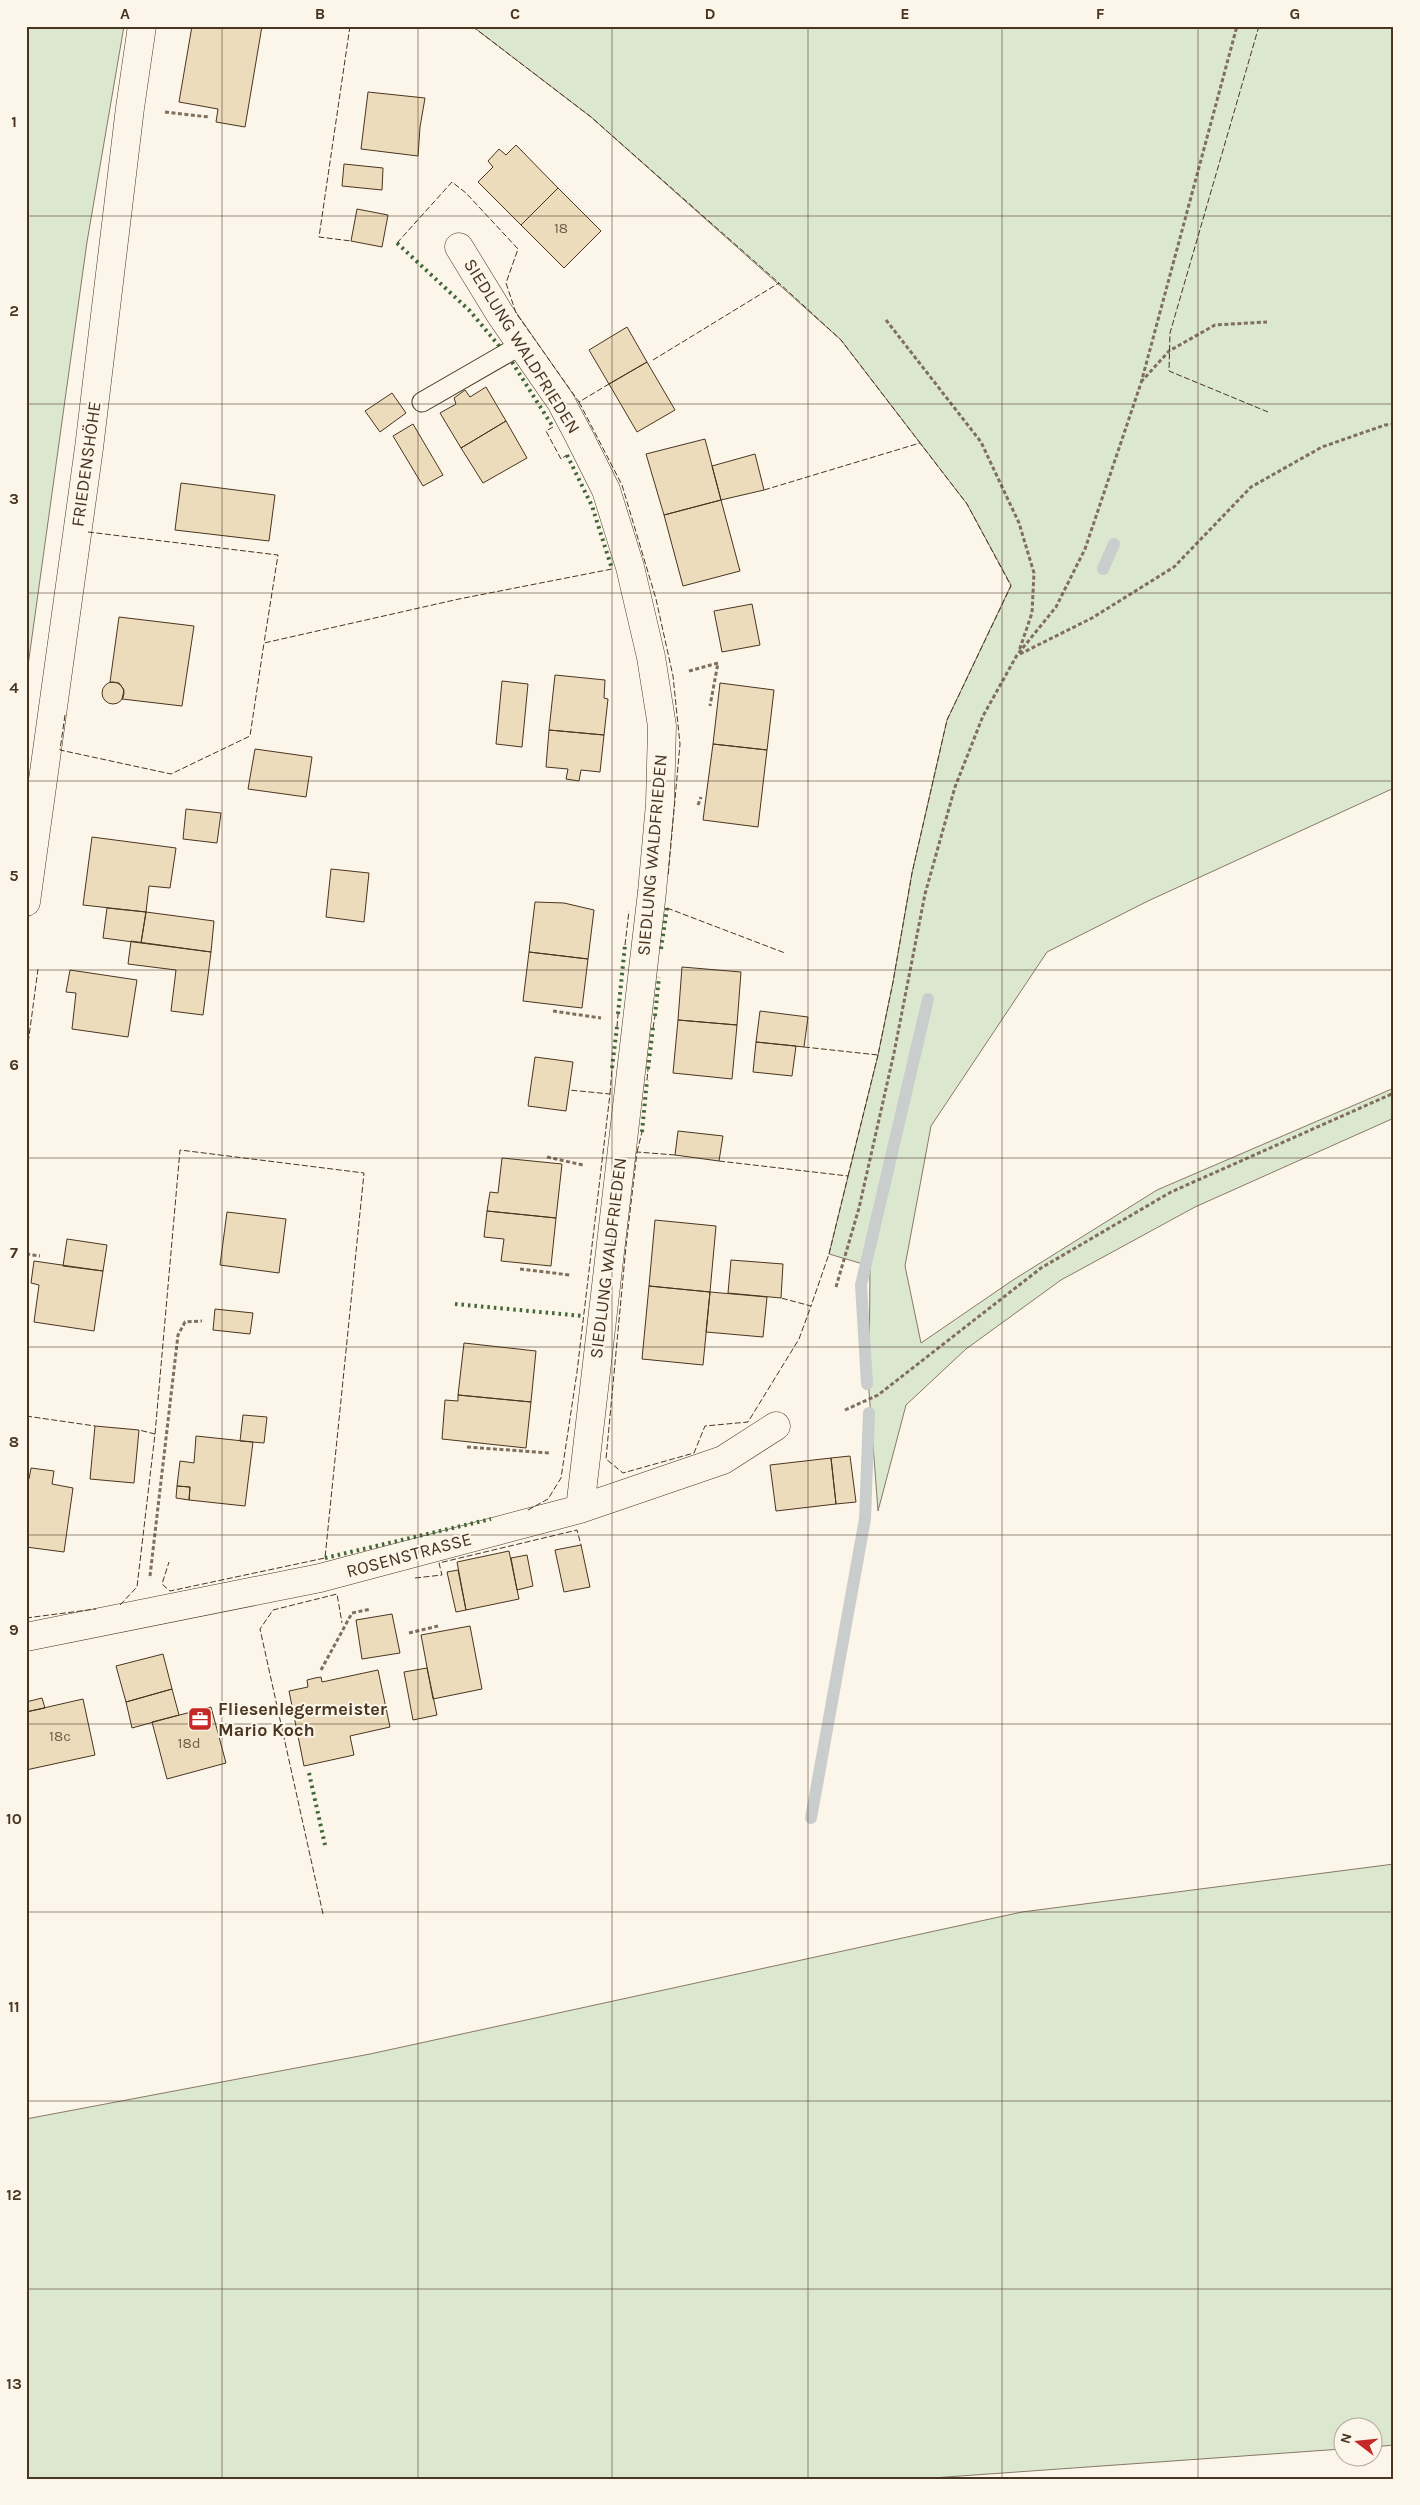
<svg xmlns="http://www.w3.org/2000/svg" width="1420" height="2505" viewBox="0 0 1420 2505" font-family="Karla,sans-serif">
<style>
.green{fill:#dce7d0;stroke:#887966}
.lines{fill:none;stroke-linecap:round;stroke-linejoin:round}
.stream{stroke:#c9cecd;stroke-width:12}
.building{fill:#ecdcbc;stroke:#4a3520}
.lane-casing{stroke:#4a3520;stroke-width:21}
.street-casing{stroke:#4a3520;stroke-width:29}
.path{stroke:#7f6f5c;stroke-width:3;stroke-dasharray:4 2.5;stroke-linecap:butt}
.lane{stroke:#fbf6e9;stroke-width:19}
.street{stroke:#fbf6e9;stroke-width:28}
.hedge{stroke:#436837;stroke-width:4;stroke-dasharray:2.5 4;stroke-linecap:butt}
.fence{stroke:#4a3520;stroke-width:1;stroke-dasharray:6 2.5;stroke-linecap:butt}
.grid{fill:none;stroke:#4a3520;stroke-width:1;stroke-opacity:0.55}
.labels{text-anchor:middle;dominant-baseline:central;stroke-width:4;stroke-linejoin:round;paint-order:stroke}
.number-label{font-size:15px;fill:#725f47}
.street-label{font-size:18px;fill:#4a3520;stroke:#fbf6e9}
.poi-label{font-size:18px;font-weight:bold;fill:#4a3520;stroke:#fbf6e9;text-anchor:start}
.neatline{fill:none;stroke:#4a3520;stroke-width:2}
.grid-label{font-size:16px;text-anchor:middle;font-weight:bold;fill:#4a3520}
</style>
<rect width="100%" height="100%" fill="#fbf6e9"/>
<path class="green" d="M 26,26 L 124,26 L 87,242 L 26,680 Z
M 472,26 L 1394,26 L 1394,788 L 1148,901 L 1047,952 L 931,1126 L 905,1266 L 921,1343 L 1013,1280 L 1157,1190 L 1394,1088 L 1394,1118 L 1195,1207 L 1061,1280 L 966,1349 L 906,1405 L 878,1511 L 869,1391 L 870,1266 L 829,1254 L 878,1055 L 893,982 L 912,873 L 947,720 L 1011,585 L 967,504 L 841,340 L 591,117 Z
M 1394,1864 L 1394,2445 L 1373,2447 L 1372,2428 L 1342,2428 L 1342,2449 L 918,2479 L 26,2479 L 26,2119 L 370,2054 L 1022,1912 Z"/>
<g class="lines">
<path class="stream" d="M 1103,569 L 1114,544
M 867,1384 L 861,1285 L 928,999
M 811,1818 L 865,1519 L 869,1413"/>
</g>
<path class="building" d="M 192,26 L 262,26 L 245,127 L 216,122 L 218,109 L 179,102 Z
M 368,92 L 425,98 L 420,127 L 418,156 L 361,149 Z
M 516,145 L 558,188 L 521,225 L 478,182 L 493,167 L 488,161 L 499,149 L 506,155 Z
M 344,164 L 383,168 L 382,190 L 342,186 Z
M 558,188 L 601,231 L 564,268 L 521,225 Z
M 357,209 L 388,215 L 382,247 L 351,241 Z
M 627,327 L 647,362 L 609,384 L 589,350 Z
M 647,362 L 675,410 L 637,432 L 609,384 Z
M 486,387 L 506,421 L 461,448 L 440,413 L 456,404 L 454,398 L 465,390 L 470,397 Z
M 392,393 L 406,413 L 380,432 L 365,411 Z
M 506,421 L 527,458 L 483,483 L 461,448 Z
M 413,424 L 443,475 L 423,486 L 393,436 Z
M 705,439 L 721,500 L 664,515 L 646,454 Z
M 755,454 L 764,490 L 721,500 L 712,466 Z
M 181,483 L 275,495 L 269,541 L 175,530 Z
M 721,500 L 740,571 L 683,586 L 664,515 Z
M 752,604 L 760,645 L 722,652 L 714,611 Z
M 119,617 L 194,626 L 182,706 L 122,699 L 124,690 L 119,683 L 110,682 Z
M 555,675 L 605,680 L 604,698 L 608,699 L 604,735 L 549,730 Z
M 502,681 L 528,684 L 522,747 L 496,744 Z
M102 693a11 11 0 1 1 22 0a11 11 0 1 1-22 0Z
M 720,683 L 774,690 L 767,750 L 713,744 Z
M 549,730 L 604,735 L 600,772 L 581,770 L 579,781 L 566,779 L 568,769 L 546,767 Z
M 713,744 L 767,750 L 758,827 L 703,820 Z
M 255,749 L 312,757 L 306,797 L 248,789 Z
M 186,809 L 221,813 L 217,843 L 183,839 Z
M 92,837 L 176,848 L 170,888 L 149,886 L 146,912 L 83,905 Z
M 331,869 L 369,873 L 364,922 L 326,917 Z
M 535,902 L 564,903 L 594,910 L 588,959 L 529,952 Z
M 107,908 L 146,912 L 141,943 L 103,938 Z
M 146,912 L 214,921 L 211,952 L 141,943 Z
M 131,941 L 211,952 L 203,1015 L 171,1011 L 176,970 L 128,964 Z
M 529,952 L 588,959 L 582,1008 L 523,1001 Z
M 682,967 L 741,972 L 737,1025 L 678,1020 Z
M 70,970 L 137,980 L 128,1037 L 72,1029 L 76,993 L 66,992 Z
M 760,1011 L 808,1017 L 804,1047 L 756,1042 Z
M 678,1020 L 737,1025 L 732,1079 L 673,1073 Z
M 756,1042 L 796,1046 L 792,1076 L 753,1072 Z
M 535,1057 L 573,1062 L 566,1111 L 528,1106 Z
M 678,1131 L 723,1136 L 719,1161 L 675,1155 Z
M 502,1158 L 562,1164 L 556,1218 L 487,1211 L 490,1192 L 498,1193 Z
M 487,1211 L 556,1218 L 551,1266 L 501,1261 L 504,1239 L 484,1237 Z
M 227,1212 L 286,1219 L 279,1273 L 220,1265 Z
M 655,1220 L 716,1226 L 710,1292 L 649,1286 Z
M 67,1239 L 107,1245 L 103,1271 L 63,1266 Z
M 731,1260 L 783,1264 L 781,1298 L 728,1293 Z
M 34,1261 L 103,1271 L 94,1331 L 34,1322 L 39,1285 L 31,1283 Z
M 649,1286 L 710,1292 L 703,1365 L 642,1359 Z
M 710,1292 L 767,1297 L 763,1337 L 706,1332 Z
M 215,1309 L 253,1313 L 250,1334 L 213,1330 Z
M 464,1343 L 536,1351 L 531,1402 L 458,1395 Z
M 458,1395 L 531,1402 L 526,1448 L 442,1439 L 445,1400 L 458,1401 Z
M 243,1415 L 267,1417 L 264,1443 L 240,1441 Z
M 95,1426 L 139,1430 L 134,1483 L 90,1479 Z
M 196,1436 L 253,1442 L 245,1506 L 189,1500 L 190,1487 L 177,1486 L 180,1461 L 194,1463 Z
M 850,1456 L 856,1502 L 836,1504 L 831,1458 Z
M 831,1458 L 836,1504 L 776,1511 L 770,1465 Z
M 31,1468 L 54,1471 L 52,1484 L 73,1488 L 64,1552 L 26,1547 L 26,1479 L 29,1479 Z
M 177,1486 L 190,1487 L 189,1500 L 176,1498 Z
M 581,1545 L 590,1587 L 564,1592 L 555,1550 Z
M 509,1551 L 519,1599 L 466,1610 L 457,1562 Z
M 527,1555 L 533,1586 L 517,1590 L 511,1558 Z
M 458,1570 L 466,1610 L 456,1612 L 447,1572 Z
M 392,1614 L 400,1653 L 362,1659 L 356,1620 Z
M 470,1626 L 482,1689 L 433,1699 L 421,1635 Z
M 163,1654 L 172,1689 L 126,1702 L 116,1666 Z
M 427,1668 L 437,1715 L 413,1720 L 404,1672 Z
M 378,1670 L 390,1727 L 350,1736 L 354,1755 L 304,1766 L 289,1691 L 308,1687 L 307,1680 L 315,1678 L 321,1677 L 322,1682 Z
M 172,1689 L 179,1715 L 132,1728 L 126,1702 Z
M 42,1698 L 45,1708 L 26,1712 L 26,1702 Z
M 83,1699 L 95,1755 L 26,1770 L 26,1712 Z
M 211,1707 L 226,1763 L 167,1779 L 152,1722 Z"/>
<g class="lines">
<defs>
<path id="lane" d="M 422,402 L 521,345"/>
<path id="street" d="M 459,247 L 500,314 L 561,402 L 579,436 L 606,490 L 630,567 L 651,657 L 662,726 L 660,804 L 652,892 L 580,1509
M 26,902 L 89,448 L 130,108 L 142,26
M 26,1637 L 320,1578 L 580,1509 L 723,1460 L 776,1426"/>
</defs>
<use href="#lane" class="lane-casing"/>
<use href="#street" class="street-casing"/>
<path class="path" d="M 165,112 L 209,117
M 886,320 L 981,442 L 1019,523 L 1034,573 L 1032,613 L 1019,651
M 1141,382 L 1169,351 L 1215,325 L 1267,322
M 1020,654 L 1092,618 L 1174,567 L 1251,487 L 1322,447 L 1385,425 L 1394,424
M 689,671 L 718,663 L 710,706
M 698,805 L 701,797
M 553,1011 L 601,1018
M 547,1157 L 583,1165
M 26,1254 L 40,1256
M 520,1269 L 570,1275
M 836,1287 L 859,1208 L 894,1053 L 925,894 L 955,787 L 983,716 L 1017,655 L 1056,607 L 1085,549 L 1141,383 L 1237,26
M 845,1410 L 878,1395 L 1041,1268 L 1171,1192 L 1394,1093
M 467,1447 L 550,1453
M 150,1576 L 178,1335 L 185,1322 L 202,1321
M 409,1633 L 438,1626
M 321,1670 L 352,1613 L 371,1609"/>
<use href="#lane" class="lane"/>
<use href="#street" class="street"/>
<path class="hedge" d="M 397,243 L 470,311 L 500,347
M 512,362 L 553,427
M 567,455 L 592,506 L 612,569
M 661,949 L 667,908
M 618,1014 L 625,945
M 655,1016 L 659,977
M 612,1068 L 617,1027
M 648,1069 L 653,1028
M 642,1132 L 647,1080
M 455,1304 L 583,1316
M 325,1558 L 491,1519
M 309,1773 L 325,1845"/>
<path class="fence" d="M 350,26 L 319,237 L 351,241
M 472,26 L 591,117 L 779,283
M 1259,26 L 1170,333 L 1169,371 L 1268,412
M 397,243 L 452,182 L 466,193 L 518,249 L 506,283 L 516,313 L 579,402 L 609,384
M 653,360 L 779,283 L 841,340 L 920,443 L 764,490
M 579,402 L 622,485 L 656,599 L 673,676 L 680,744 L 668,877
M 553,427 L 546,431 L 561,459 L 567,455
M 88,532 L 278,555 L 264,643
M 65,715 L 60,750 L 171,774 L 250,736 L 264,643 L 459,599 L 612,569
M 667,908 L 785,953
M 625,945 L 629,911
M 617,1027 L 618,1014
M 653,1028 L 655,1016
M 804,1047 L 878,1055 L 893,982 L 912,873 L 947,720 L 1011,586 L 967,504 L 920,443
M 26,1059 L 38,969
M 647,1080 L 648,1069
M 610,1094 L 612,1068
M 637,1152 L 642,1132
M 675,1155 L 637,1152 L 626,1246 L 606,1459 L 623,1473 L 694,1453 L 705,1426 L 748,1422 L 799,1339 L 811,1306 L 781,1298
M 719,1161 L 848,1176 L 829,1254 L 811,1306
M 848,1176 L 878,1055
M 26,1416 L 95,1426
M 155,1434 L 180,1150 L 364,1173 L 325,1558 L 170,1591 L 162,1584 L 169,1562
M 528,1510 L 548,1499 L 561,1478 L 577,1372 L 610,1094 L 569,1090
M 415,1578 L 442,1575 L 439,1563 L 577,1530 L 581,1545
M 120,1605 L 137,1587 L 155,1434 L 139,1430
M 26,1618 L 96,1609
M 323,1914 L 260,1629 L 273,1610 L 337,1594 L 342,1623"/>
</g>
<path class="grid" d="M 222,26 L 222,2479M 418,26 L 418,2479M 612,26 L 612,2479M 808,26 L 808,2479M 1002,26 L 1002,2479M 1198,26 L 1198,2479M 26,216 L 1394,216M 26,404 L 1394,404M 26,593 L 1394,593M 26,781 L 1394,781M 26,970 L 1394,970M 26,1158 L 1394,1158M 26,1347 L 1394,1347M 26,1535 L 1394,1535M 26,1724 L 1394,1724M 26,1912 L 1394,1912M 26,2101 L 1394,2101M 26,2289 L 1394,2289"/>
<defs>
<symbol id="office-square" viewBox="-11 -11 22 22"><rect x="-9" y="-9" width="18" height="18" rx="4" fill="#c62828" stroke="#fbf6e9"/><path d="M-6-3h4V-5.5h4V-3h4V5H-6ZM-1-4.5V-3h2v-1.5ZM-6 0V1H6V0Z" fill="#fff"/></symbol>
</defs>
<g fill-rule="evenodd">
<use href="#office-square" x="186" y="1705" width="28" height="28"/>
</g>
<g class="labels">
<g class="number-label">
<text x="561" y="228">18</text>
<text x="60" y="1736">18c</text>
<text x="189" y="1743">18d</text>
</g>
<g class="street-label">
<text transform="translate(522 346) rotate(58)">SIEDLUNG WALDFRIEDEN</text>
<text transform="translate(86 464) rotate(-82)">FRIEDENSHÖHE</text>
<text transform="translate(652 855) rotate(-85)">SIEDLUNG WALDFRIEDEN</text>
<text transform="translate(608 1258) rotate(-83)">SIEDLUNG WALDFRIEDEN</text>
<text transform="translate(409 1555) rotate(-15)">ROSENSTRASSE</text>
</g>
<g class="poi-label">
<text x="218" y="1709">Fliesenlegermeister<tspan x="218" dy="21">Mario Koch</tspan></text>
</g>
</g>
<rect width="1420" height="2505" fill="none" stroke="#fbf6e9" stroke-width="55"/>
<g transform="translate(1358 2442) rotate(286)"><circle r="24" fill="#fbf6e9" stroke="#b4a999"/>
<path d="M0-4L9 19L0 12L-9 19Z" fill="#c62828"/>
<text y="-8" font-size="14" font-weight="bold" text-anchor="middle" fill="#4a3520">N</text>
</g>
<rect x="28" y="28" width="1364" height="2450" class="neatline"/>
<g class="grid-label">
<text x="125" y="19">A</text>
<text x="320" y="19">B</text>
<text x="515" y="19">C</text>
<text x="710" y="19">D</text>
<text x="905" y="19">E</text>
<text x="1100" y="19">F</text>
<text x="1295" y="19">G</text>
<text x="14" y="127">1</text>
<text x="14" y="316">2</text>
<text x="14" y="504">3</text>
<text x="14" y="693">4</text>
<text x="14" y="881">5</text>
<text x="14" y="1070">6</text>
<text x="14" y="1258">7</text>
<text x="14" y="1447">8</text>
<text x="14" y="1635">9</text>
<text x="14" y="1824">10</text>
<text x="14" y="2012">11</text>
<text x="14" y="2200">12</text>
<text x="14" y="2389">13</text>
</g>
</svg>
